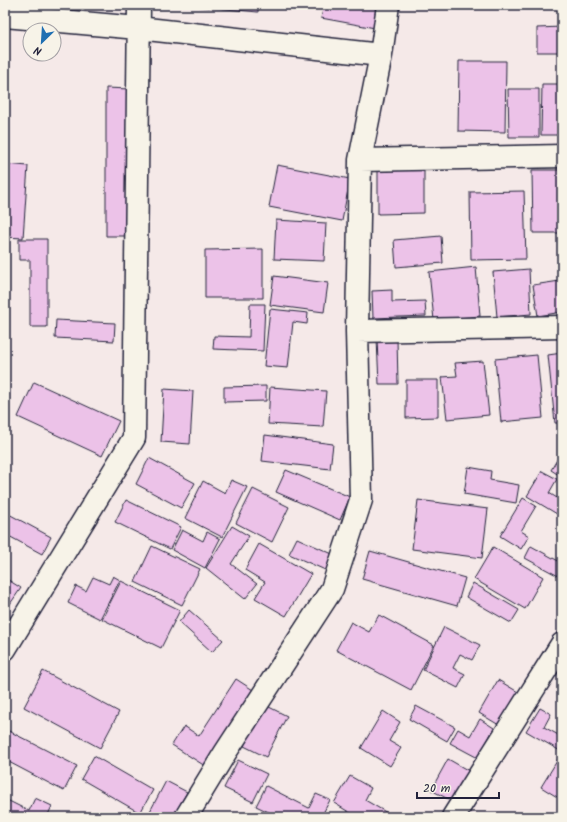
<svg xmlns="http://www.w3.org/2000/svg" width="567" height="822" viewBox="0 0 567 822" font-family="Kalam,sans-serif">
<style>
.building{fill:#ecc2e8;stroke:#22223b}
.lines{fill:none;stroke-linecap:round;stroke-linejoin:round}
.minor-casing{stroke:#22223b;stroke-width:25}
.minor{stroke:#f7f3e8;stroke-width:22}
</style>
<rect width="100%" height="100%" fill="#f5e9e8"/>
<filter id="ink" filterUnits="userSpaceOnUse"><feTurbulence type="fractalNoise" baseFrequency=".025" numOctaves="2"/><feDisplacementMap in="SourceGraphic" scale="8" xChannelSelector="R" yChannelSelector="G"/><feConvolveMatrix kernelMatrix="1 2 1 2 8 2 1 2 1" color-interpolation-filters="sRGB"/></filter>
<g filter="url(#ink)">
<path class="building" d="M 183,5 L 258,5 L 258,12 Z
M 324,5 L 379,5 L 375,28 L 321,18 Z
M 562,27 L 562,52 L 537,52 L 537,28 Z
M 459,61 L 506,61 L 505,132 L 458,131 Z
M 542,84 L 562,84 L 562,135 L 541,135 Z
M 106,88 L 129,89 L 128,236 L 106,236 Z
M 508,89 L 539,89 L 539,137 L 509,137 Z
M 5,164 L 28,166 L 23,238 L 5,237 Z
M 277,165 L 350,179 L 342,221 L 269,207 Z
M 378,166 L 424,166 L 424,213 L 378,214 Z
M 532,170 L 562,170 L 562,233 L 533,233 Z
M 524,191 L 526,259 L 471,260 L 470,192 Z
M 276,220 L 326,223 L 324,261 L 274,259 Z
M 441,236 L 443,263 L 396,267 L 394,240 Z
M 19,239 L 47,239 L 47,327 L 30,327 L 30,260 L 19,260 Z
M 559,239 L 562,239 L 562,272 Z
M 263,249 L 263,298 L 205,298 L 205,250 Z
M 476,267 L 480,316 L 434,320 L 429,272 Z
M 529,269 L 531,314 L 497,317 L 493,272 Z
M 274,276 L 328,283 L 324,312 L 270,305 Z
M 560,281 L 562,293 L 562,312 L 538,316 L 533,285 Z
M 392,290 L 392,302 L 425,301 L 426,316 L 373,318 L 372,291 Z
M 250,304 L 265,304 L 263,351 L 213,349 L 214,336 L 249,337 Z
M 270,309 L 308,313 L 307,324 L 293,322 L 288,368 L 264,366 Z
M 56,320 L 115,323 L 114,341 L 55,338 Z
M 377,339 L 397,339 L 398,384 L 379,384 Z
M 562,353 L 562,423 L 555,423 L 548,355 Z
M 537,355 L 543,418 L 501,422 L 495,359 Z
M 483,361 L 489,415 L 447,419 L 442,377 L 457,376 L 455,363 Z
M 406,380 L 438,380 L 438,417 L 406,418 Z
M 34,382 L 119,421 L 102,456 L 18,417 Z
M 266,386 L 266,401 L 224,402 L 224,387 Z
M 270,387 L 326,391 L 323,427 L 268,424 Z
M 164,389 L 193,391 L 190,444 L 161,442 Z
M 265,435 L 333,444 L 330,469 L 262,461 Z
M 562,451 L 562,477 L 551,470 Z
M 149,458 L 195,483 L 181,508 L 136,484 Z
M 468,467 L 491,471 L 490,480 L 519,485 L 516,503 L 464,494 Z
M 286,470 L 350,497 L 340,520 L 276,492 Z
M 542,471 L 557,479 L 549,493 L 562,501 L 562,517 L 527,496 Z
M 231,480 L 247,487 L 222,537 L 185,518 L 203,481 L 225,493 Z
M 253,489 L 289,507 L 272,542 L 236,523 Z
M 523,498 L 536,506 L 521,531 L 529,536 L 521,549 L 500,536 Z
M 126,500 L 181,527 L 170,549 L 115,522 Z
M 418,500 L 488,509 L 482,558 L 412,549 Z
M 5,512 L 51,537 L 42,554 L 5,534 Z
M 232,526 L 249,536 L 231,564 L 257,584 L 245,599 L 206,568 Z
M 182,530 L 203,541 L 207,532 L 220,539 L 205,568 L 172,550 Z
M 297,538 L 339,557 L 332,573 L 289,554 Z
M 259,544 L 311,574 L 286,616 L 255,598 L 265,582 L 245,570 Z
M 152,546 L 200,569 L 182,605 L 135,582 Z
M 531,546 L 562,563 L 562,578 L 525,558 Z
M 493,547 L 543,577 L 525,609 L 474,579 Z
M 370,551 L 465,578 L 457,606 L 362,579 Z
M 113,576 L 120,580 L 100,619 L 68,603 L 76,586 L 86,591 L 93,577 L 109,584 Z
M 5,578 L 21,588 L 10,604 L 5,601 Z
M 121,581 L 180,610 L 161,648 L 102,619 Z
M 473,583 L 519,610 L 511,623 L 466,597 Z
M 189,610 L 223,640 L 212,652 L 179,622 Z
M 379,615 L 434,645 L 411,690 L 336,650 L 351,622 L 369,632 Z
M 444,627 L 480,645 L 472,660 L 460,654 L 453,668 L 465,674 L 458,688 L 423,670 Z
M 43,671 L 119,712 L 100,748 L 24,707 Z
M 236,679 L 253,690 L 205,766 L 172,745 L 184,726 L 199,736 Z
M 498,680 L 518,692 L 499,725 L 479,713 Z
M 265,705 L 287,716 L 266,757 L 244,746 Z
M 416,706 L 455,727 L 447,741 L 409,719 Z
M 540,708 L 551,714 L 544,727 L 562,737 L 562,752 L 526,731 Z
M 383,711 L 400,722 L 389,741 L 401,748 L 390,766 L 361,748 Z
M 480,719 L 494,728 L 478,758 L 450,743 L 458,729 L 470,736 Z
M 5,729 L 77,766 L 64,791 L 5,760 Z
M 94,756 L 153,790 L 140,813 L 81,779 Z
M 560,756 L 562,757 L 562,800 L 541,787 Z
M 448,759 L 469,771 L 452,801 L 431,790 Z
M 238,760 L 267,774 L 253,802 L 224,788 Z
M 350,776 L 371,788 L 365,800 L 389,814 L 387,817 L 357,817 L 334,803 Z
M 166,781 L 187,792 L 173,817 L 147,817 Z
M 266,786 L 309,808 L 316,794 L 330,800 L 321,817 L 279,817 L 256,806 Z
M 35,798 L 52,806 L 47,817 L 5,816 L 5,799 L 29,811 Z"/>
<g class="lines">
<defs>
<path id="minor" d="M 5,16 L 138,28 L 381,55
M 360,160 L 562,156
M 357,331 L 562,327
M 5,649 L 134,438 L 139,5
M 186,817 L 225,753 L 332,589 L 361,500 L 357,331 L 360,160 L 381,55 L 388,5
M 453,817 L 562,644"/>
</defs>
<use href="#minor" class="minor-casing"/>
<use href="#minor" class="minor"/>
</g>
</g>
<rect width="567" height="822" fill="none" stroke="#f7f3e8" stroke-width="20"/>
<rect x="10" y="10" width="547" height="802" fill="none" stroke="#22223b" stroke-width="1.5" filter="url(#ink)"/>
<g transform="translate(42 42) rotate(205)"><circle r="19" fill="#f7f3e8" stroke="#a29fa3"/>
<path d="M0-3L7 15L0 10L-7 15Z" fill="#1f6fb2"/>
<text y="-6" font-size="11" font-weight="bold" text-anchor="middle" fill="#22223b">N</text>
</g>
<path d="M417 792v6h82v-6" fill="none" stroke="#22223b" stroke-width="2"/>
<text x="423" y="792" font-size="12" fill="#22223b" stroke="#f7f3e8" stroke-width="3" paint-order="stroke">20 m</text>
</svg>
